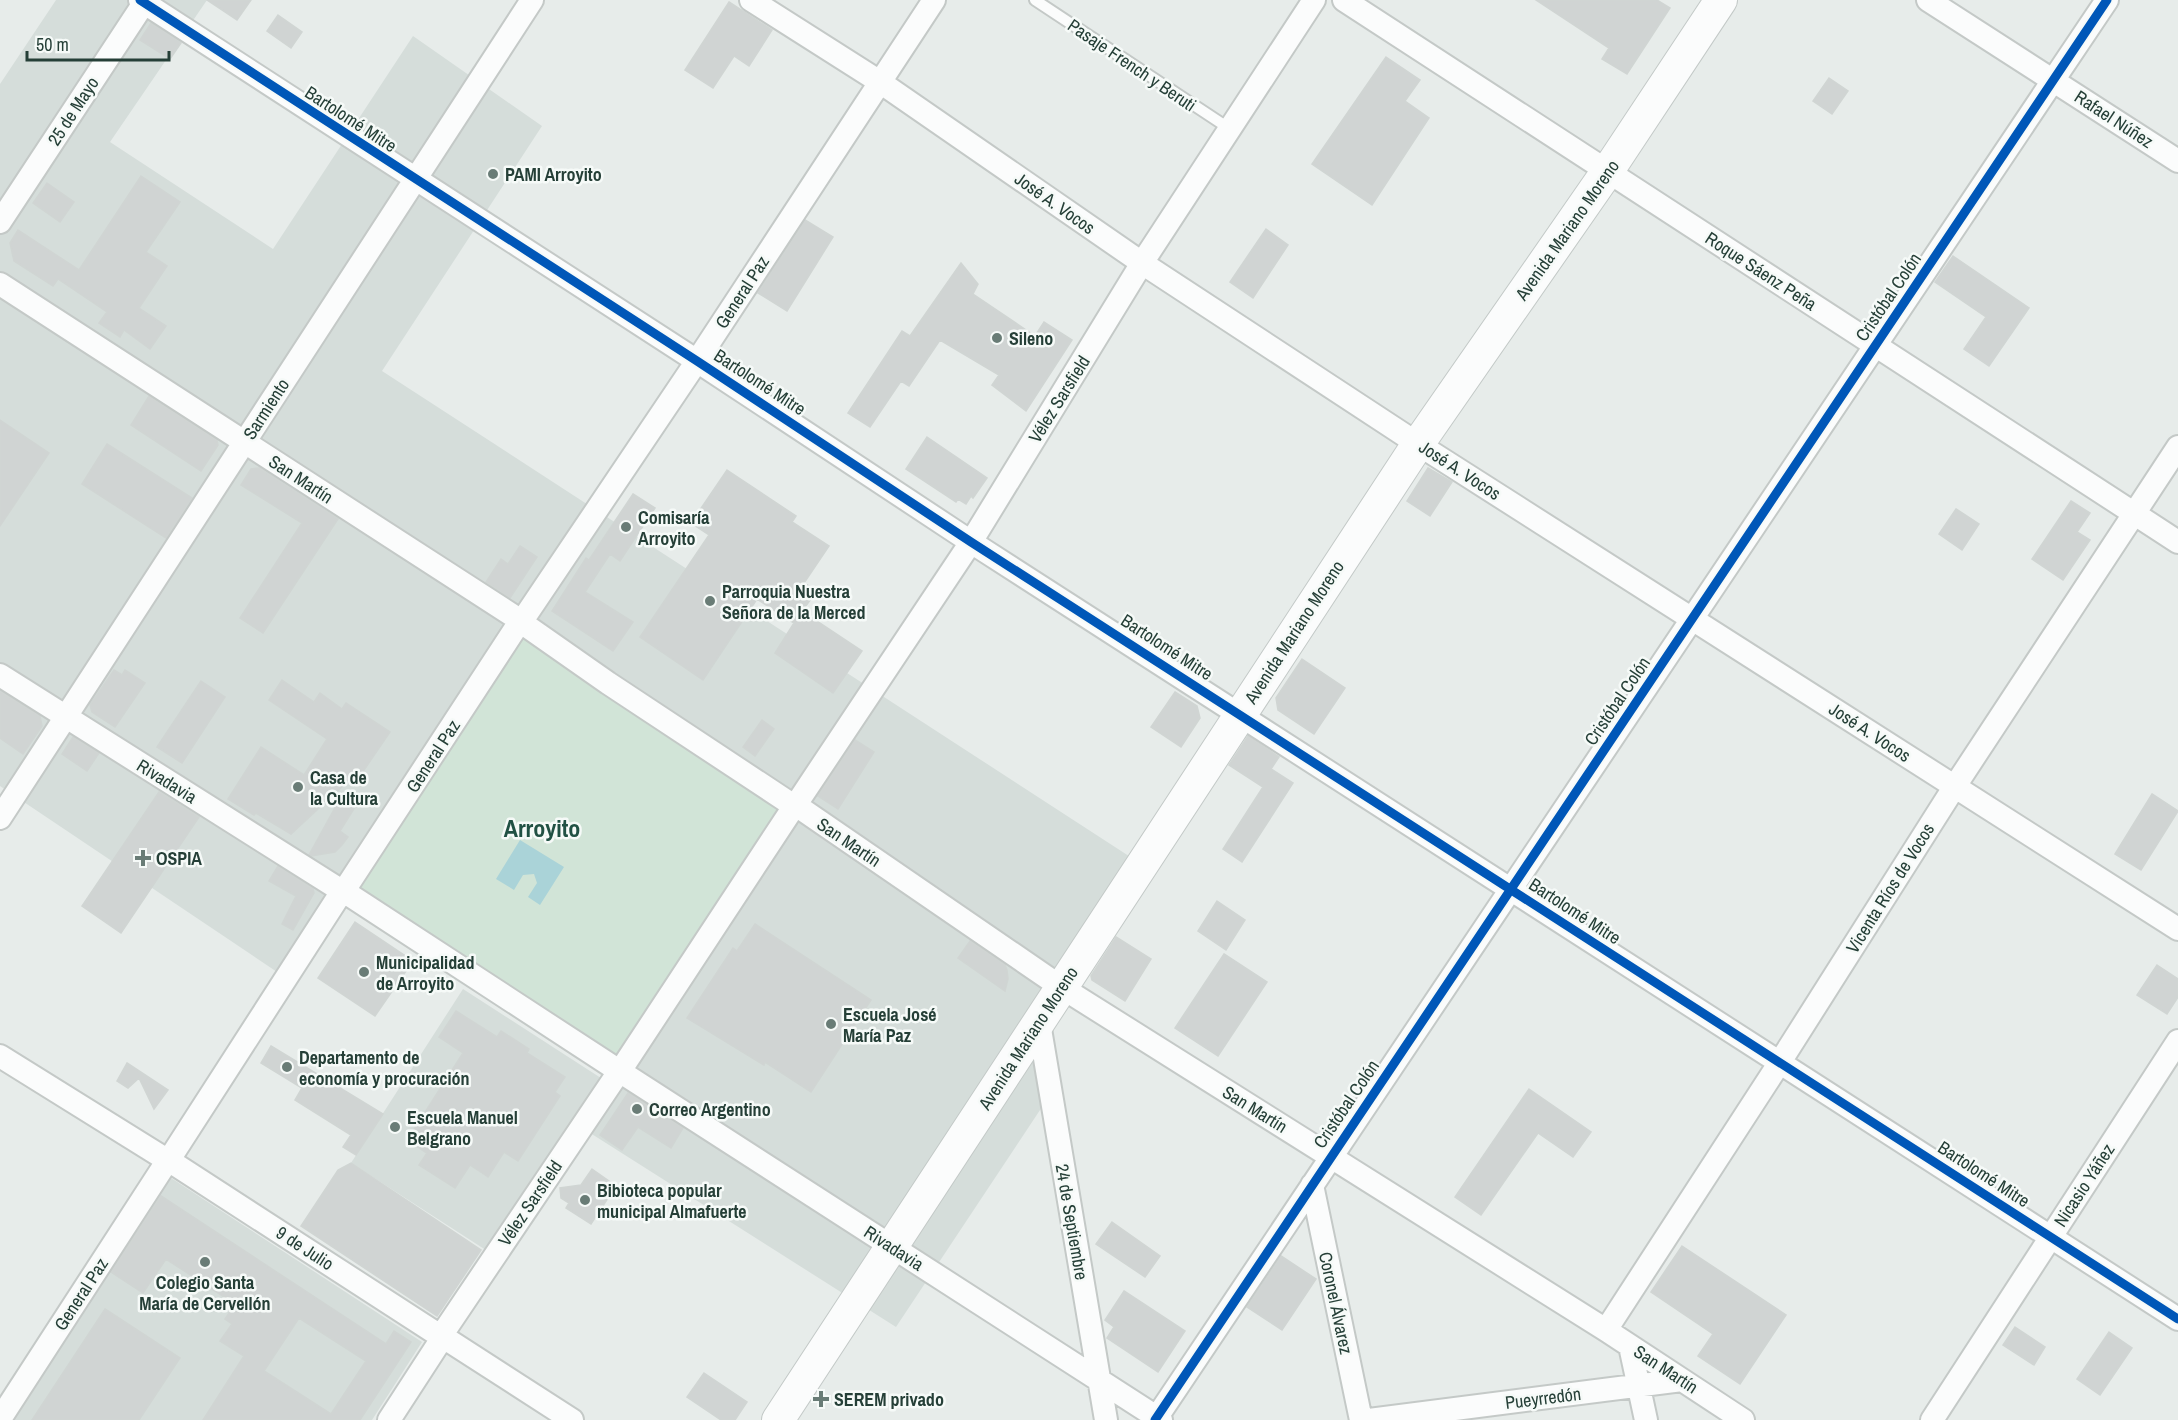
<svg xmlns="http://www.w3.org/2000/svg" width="2178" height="1420" viewBox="0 0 2178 1420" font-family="'Archivo Narrow',sans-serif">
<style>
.built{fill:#d5ddda;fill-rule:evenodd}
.green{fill:#d1e4d7}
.water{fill:#aad3d8}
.building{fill:#d0d4d3;stroke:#d0d5d3;stroke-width:1.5;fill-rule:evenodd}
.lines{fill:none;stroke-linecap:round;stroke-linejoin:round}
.lane-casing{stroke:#c4c9c7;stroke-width:14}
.street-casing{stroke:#c4c9c7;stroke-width:26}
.secondary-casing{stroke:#c3c9c7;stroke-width:34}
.lane{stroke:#fbfcfc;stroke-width:10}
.street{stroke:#fbfcfc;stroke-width:22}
.secondary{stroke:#fbfcfc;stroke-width:32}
.cycleway-casing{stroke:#f6faf8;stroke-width:13}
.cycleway{stroke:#0057b8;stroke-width:9}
.poi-dot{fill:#697c76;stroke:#f6faf8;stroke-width:2}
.labels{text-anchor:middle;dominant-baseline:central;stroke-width:5;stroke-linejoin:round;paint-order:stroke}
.street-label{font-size:18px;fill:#253f37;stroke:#f6faf8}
.poi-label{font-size:18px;font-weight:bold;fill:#253f37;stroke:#f6faf8;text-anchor:start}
.district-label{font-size:24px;font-weight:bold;fill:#215144;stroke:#f6faf8}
</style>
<rect width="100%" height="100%" fill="#e7ecea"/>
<path class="built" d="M 56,0 L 207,0 L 110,142 L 273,249 L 413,36 L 542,126 L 382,371 L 1135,860 L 1047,987 L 1044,1104 L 896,1327 L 587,1131 L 619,1083 L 331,897 L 283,976 L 0,786 L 0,84 Z
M 463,989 L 604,1080 L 492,1254 L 351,1163 ZM 456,1011 L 497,1037 L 501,1031 L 529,1049 L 527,1053 L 565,1077 L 555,1092 L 560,1096 L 504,1152 L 487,1177 L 470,1165 L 455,1188 L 427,1153 L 407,1139 L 463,1053 L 439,1037 Z
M 168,1176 L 422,1342 L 372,1420 L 5,1420 Z"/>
<path class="green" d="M 527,633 L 778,803 L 781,813 L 622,1055 L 608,1057 L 359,894 L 355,883 L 517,634 Z"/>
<path class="water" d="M 520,840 L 564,867 L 540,905 L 528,897 L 537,883 L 534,874 L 523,875 L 514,890 L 496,879 Z"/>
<path class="building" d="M 207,0 L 251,0 L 237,20 Z
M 1536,0 L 1657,0 L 1670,8 L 1627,74 L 1602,59 L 1609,48 Z
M 729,2 L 772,30 L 749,66 L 734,56 L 713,88 L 685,70 Z
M 278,15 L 302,32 L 291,48 L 267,31 Z
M 151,23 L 181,43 L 170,59 L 140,40 Z
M 1386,57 L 1420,80 L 1405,101 L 1429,118 L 1372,205 L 1312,164 Z
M 1829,78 L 1848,91 L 1832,114 L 1813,101 Z
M 141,176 L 180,202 L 146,252 L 167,266 L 139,308 L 166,326 L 150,349 L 124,330 L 120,337 L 99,323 L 107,312 L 58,279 L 53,286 L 14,261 L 10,243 L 18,230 L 79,270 Z
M 47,183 L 74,202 L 60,222 L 33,203 Z
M 805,220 L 833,237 L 787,311 L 758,293 Z
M 1266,229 L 1288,245 L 1253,298 L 1230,282 Z
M 1953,256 L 2029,308 L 1989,366 L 1964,349 L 1986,317 L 1935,282 Z
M 961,263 L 978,284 L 973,294 L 1035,336 L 1044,322 L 1072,340 L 1026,411 L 992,385 L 999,375 L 940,340 L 909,386 L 901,381 L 870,427 L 848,413 L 902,331 L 910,336 Z
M 149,396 L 217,440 L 218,445 L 201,471 L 131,425 Z
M 0,420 L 49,453 L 0,526 Z
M 927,437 L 987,478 L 973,498 L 971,496 L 966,504 L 958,499 L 956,502 L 906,469 Z
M 107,444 L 192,498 L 166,538 L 82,484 Z
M 259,468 L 338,519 L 263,633 L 240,618 L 302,523 L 241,485 L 251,469 Z
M 1428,468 L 1452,482 L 1430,516 L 1407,501 Z
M 727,470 L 796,516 L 792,522 L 829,546 L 804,583 L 817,591 L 802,611 L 862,651 L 833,693 L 775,653 L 794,623 L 757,599 L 703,680 L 640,637 L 709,535 L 691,523 Z
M 633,494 L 655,508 L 620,561 L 610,554 L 585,592 L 633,622 L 613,651 L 552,611 L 586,558 L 589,560 Z
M 2071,501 L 2090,513 L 2077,532 L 2090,540 L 2063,580 L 2032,559 Z
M 1956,509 L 1979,524 L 1962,550 L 1939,534 Z
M 520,546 L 537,557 L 510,598 L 486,582 L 501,559 L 508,564 Z
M 1302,659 L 1345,688 L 1314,734 L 1278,710 L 1276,698 Z
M 114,670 L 122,675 L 125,670 L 145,683 L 115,727 L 92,712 L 90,705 Z
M 282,680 L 314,702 L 320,693 L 342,709 L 346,703 L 390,732 L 362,773 L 359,771 L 291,834 L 256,813 L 254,815 L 228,799 L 261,747 L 304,775 L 327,739 L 269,700 Z
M 201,681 L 225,697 L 182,763 L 157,747 Z
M 0,691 L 40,716 L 42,726 L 23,754 L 0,738 Z
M 1175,692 L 1197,706 L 1200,718 L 1181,747 L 1151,727 Z
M 762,720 L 774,729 L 755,756 L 743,747 Z
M 1248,736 L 1279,757 L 1271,769 L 1293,783 L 1242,862 L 1223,849 L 1263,787 L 1229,765 Z
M 73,737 L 99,753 L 87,771 L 62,754 Z
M 855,740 L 874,752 L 838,809 L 818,796 Z
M 159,792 L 199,817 L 121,933 L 82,906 Z
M 2152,794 L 2178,811 L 2141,870 L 2115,854 Z
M 342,795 L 357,804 L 340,831 L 348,837 L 342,845 L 335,852 L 311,856 L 309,855 Z
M 278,866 L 313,889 L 314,893 L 293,930 L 282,924 L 296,896 L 269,881 Z
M 1217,901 L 1245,920 L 1226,950 L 1198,931 Z
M 355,922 L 413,961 L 375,1016 L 318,978 Z
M 755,924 L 871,1000 L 811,1092 L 765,1062 L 764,1065 L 687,1018 L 733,948 L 737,951 Z
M 1116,937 L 1151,959 L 1125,1001 L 1092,980 L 1091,976 Z
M 970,941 L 1005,965 L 1007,970 L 1008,979 L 1005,991 L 958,958 Z
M 1224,954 L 1267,982 L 1218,1056 L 1175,1028 Z
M 2157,965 L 2178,979 L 2178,997 L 2167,1014 L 2137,995 Z
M 456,1011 L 497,1037 L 501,1031 L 529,1049 L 527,1053 L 565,1077 L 555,1092 L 560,1096 L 518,1161 L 504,1152 L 488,1177 L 470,1165 L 455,1188 L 419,1165 L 427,1153 L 407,1140 L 463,1053 L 439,1037 Z
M 271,1046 L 383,1114 L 356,1155 L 343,1147 L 351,1135 L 295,1100 L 302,1088 L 261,1063 Z
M 127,1063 L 168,1090 L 154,1109 L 139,1078 L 128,1088 L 117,1081 Z
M 1529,1089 L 1591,1132 L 1573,1157 L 1538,1133 L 1481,1215 L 1455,1197 Z
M 628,1093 L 683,1128 L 671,1148 L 638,1127 L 622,1150 L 600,1135 Z
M 351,1163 L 481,1250 L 437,1316 L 301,1226 L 338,1170 Z
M 592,1169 L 616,1186 L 591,1224 L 566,1208 L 569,1203 L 561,1198 L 560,1188 L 581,1185 Z
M 161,1196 L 386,1344 L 394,1331 L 411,1342 L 360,1420 L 203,1420 L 244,1356 L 220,1341 L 232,1324 L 225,1319 L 235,1304 L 166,1259 L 143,1293 L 111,1272 ZM 299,1318 L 366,1361 L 331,1414 L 264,1371 Z
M 1112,1222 L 1160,1256 L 1145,1277 L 1096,1244 Z
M 1682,1246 L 1786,1315 L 1740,1384 L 1698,1356 L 1713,1334 L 1651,1292 Z
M 1281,1256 L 1316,1279 L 1282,1330 L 1247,1307 Z
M 1124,1291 L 1185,1331 L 1158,1372 L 1107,1338 L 1114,1327 L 1105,1320 Z
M 105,1309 L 180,1358 L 139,1420 L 32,1420 Z
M 2015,1327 L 2045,1347 L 2034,1365 L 2003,1345 Z
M 2109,1332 L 2132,1348 L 2100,1395 L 2077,1379 Z
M 704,1373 L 747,1402 L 735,1420 L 721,1420 L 687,1397 Z"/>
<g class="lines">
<defs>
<path id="lane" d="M 1035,0 L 1230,129"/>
<path id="street" d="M 140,0 L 697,361 L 971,542 L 2178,1319
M 751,0 L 880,82 L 1142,263 L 1418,444 L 2178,929
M 1344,0 L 2178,542
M 1928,0 L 2178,161
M 0,222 L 146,0
M 0,284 L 512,615
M 528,612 L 697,361 L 934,0
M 528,627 L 608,683 L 785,800
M 0,675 L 334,886
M 801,797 L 971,542 L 1142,263 L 1314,0
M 803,810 L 1061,987 L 1606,1330 L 1743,1420
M 0,818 L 532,0
M 349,883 L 515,629
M 351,896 L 610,1065
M 1039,1023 L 1106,1420
M 0,1056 L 159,1155
M 626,1062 L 789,814
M 627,1076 L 1161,1420
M 174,1152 L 337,899
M 176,1165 L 434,1332
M 1312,1185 L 1361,1420
M 447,1327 L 614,1079
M 1606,1330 L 1780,1062 L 1955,786 L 2178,447
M 451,1342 L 572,1420
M 1630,1346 L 1646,1420
M 0,1419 L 162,1169
M 389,1420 L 437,1346
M 1155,1420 L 2107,0
M 1369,1420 L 1682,1380
M 1932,1420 L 2178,1041"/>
<path id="secondary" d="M 778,1420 L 1418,444 L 1607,172 L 1721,0"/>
</defs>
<use href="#lane" class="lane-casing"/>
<use href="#street" class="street-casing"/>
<use href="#secondary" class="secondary-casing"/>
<use href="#lane" class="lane"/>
<use href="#street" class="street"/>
<use href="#secondary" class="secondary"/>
<defs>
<path id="cycleway" d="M 140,0 L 697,361 L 971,542 L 2178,1319
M 1155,1420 L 2107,0"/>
</defs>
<use href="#cycleway" class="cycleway-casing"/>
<use href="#cycleway" class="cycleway"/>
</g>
<g class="poi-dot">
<circle cx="493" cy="174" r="6"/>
<circle cx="997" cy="338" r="6"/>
<circle cx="626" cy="527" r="6"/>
<circle cx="710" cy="601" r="6"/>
<circle cx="298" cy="787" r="6"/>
<path d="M140 849h6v6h6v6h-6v6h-6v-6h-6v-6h6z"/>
<circle cx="364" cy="972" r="6"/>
<circle cx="831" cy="1024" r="6"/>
<circle cx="287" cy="1067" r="6"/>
<circle cx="637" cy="1109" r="6"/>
<circle cx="395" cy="1127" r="6"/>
<circle cx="585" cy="1200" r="6"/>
<circle cx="205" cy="1262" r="6"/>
<path d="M818 1390h6v6h6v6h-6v6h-6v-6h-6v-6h6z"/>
</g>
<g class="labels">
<g class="street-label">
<text transform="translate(1132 65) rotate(34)">Pasaje French y Beruti</text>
<text transform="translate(73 111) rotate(-57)">25 de Mayo</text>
<text transform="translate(351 119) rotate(33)">Bartolomé Mitre</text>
<text transform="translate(2114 119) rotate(33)">Rafael Núñez</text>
<text transform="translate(1055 203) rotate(35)">José A. Vocos</text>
<text transform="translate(1567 230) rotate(-55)">Avenida Mariano Moreno</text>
<text transform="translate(1761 271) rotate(33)">Roque Sáenz Peña</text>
<text transform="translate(742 292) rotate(-57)">General Paz</text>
<text transform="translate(1888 297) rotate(-56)">Cristóbal Colón</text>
<text transform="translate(760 382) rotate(33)">Bartolomé Mitre</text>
<text transform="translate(1059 399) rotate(-58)">Vélez Sarsfield</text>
<text transform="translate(266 409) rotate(-57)">Sarmiento</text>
<text transform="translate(1460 470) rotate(33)">José A. Vocos</text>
<text transform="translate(301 479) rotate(33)">San Martín</text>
<text transform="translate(1294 632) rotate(-57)">Avenida Mariano Moreno</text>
<text transform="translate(1167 647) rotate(33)">Bartolomé Mitre</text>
<text transform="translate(1617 701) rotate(-56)">Cristóbal Colón</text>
<text transform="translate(1870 732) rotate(33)">José A. Vocos</text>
<text transform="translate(433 756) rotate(-57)">General Paz</text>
<text transform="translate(167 781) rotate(32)">Rivadavia</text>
<text transform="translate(849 842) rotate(34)">San Martín</text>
<text transform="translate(1890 888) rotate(-58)">Vicenta Ríos de Vocos</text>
<text transform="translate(1575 911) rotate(33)">Bartolomé Mitre</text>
<text transform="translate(1028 1038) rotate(-57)">Avenida Mariano Moreno</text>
<text transform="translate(1346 1104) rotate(-56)">Cristóbal Colón</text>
<text transform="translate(1255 1109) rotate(32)">San Martín</text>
<text transform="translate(1984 1174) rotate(33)">Bartolomé Mitre</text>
<text transform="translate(2084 1185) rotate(-57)">Nicasio Yáñez</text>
<text transform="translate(530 1203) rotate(-56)">Vélez Sarsfield</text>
<text transform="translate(1072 1222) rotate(80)">24 de Septiembre</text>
<text transform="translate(305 1248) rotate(33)">9 de Julio</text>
<text transform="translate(894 1248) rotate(33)">Rivadavia</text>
<text transform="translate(81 1294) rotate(-57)">General Paz</text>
<text transform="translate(1336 1303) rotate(78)">Coronel Álvarez</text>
<text transform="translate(1666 1369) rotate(33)">San Martín</text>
<text transform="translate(1543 1398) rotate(-7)">Pueyrredón</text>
</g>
<g class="poi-label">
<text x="505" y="174">PAMI Arroyito</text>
<text x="1009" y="338">Sileno</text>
<text x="638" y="517">Comisaría<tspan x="638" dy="21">Arroyito</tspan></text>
<text x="722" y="591">Parroquia Nuestra<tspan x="722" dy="21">Señora de la Merced</tspan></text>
<text x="310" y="777">Casa de<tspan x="310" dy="21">la Cultura</tspan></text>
<text x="156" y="858">OSPIA</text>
<text x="376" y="962">Municipalidad<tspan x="376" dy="21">de Arroyito</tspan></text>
<text x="843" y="1014">Escuela José<tspan x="843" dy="21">María Paz</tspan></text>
<text x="299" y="1057">Departamento de<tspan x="299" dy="21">economía y procuración</tspan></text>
<text x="649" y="1109">Correo Argentino</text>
<text x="407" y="1117">Escuela Manuel<tspan x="407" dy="21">Belgrano</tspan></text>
<text x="597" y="1190">Bibioteca popular<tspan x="597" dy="21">municipal Almafuerte</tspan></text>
<text x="205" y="1282" text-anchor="middle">Colegio Santa<tspan x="205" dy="21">María de Cervellón</tspan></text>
<text x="834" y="1399">SEREM privado</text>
</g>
<g class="district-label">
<text x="542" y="828">Arroyito</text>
</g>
</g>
<path d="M27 51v9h142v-9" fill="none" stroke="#253f37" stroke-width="3"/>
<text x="36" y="51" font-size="18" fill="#253f37" stroke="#f6faf8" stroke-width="4.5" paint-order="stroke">50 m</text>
</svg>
